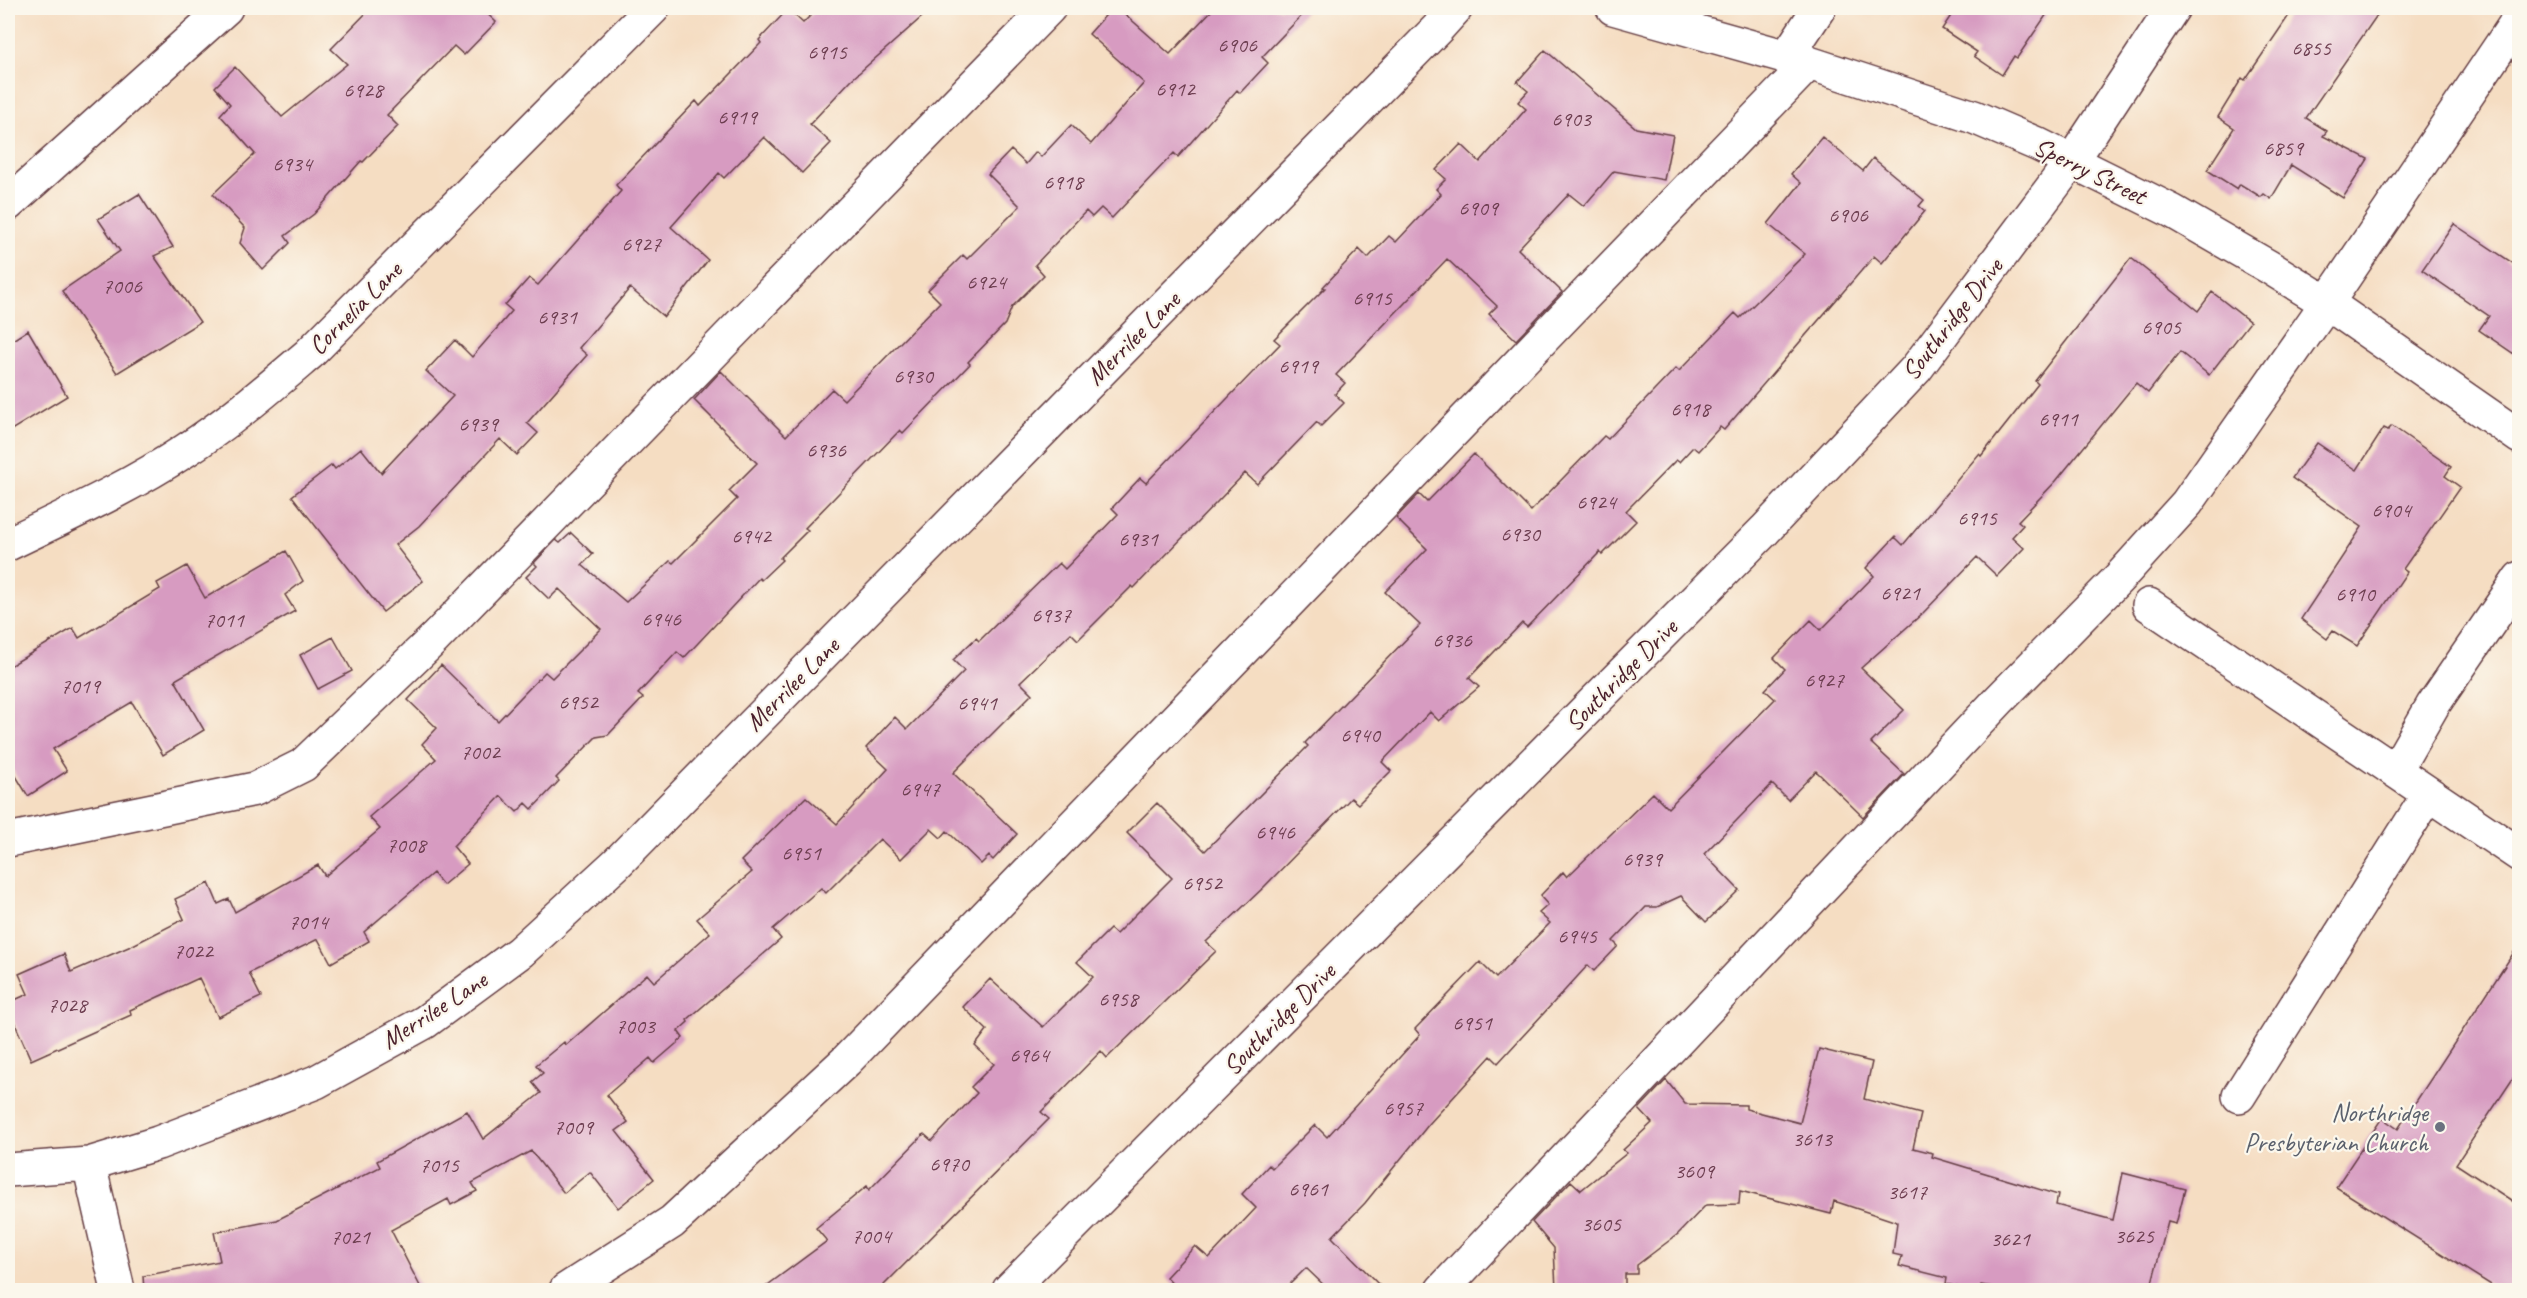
<svg xmlns="http://www.w3.org/2000/svg" width="2527" height="1298" viewBox="0 0 2527 1298" font-family="Caveat,sans-serif">
<style>
.building{fill:#d79bc1}
.lines{fill:none;stroke-linecap:round;stroke-linejoin:round}
.minor-casing{stroke:#643c42;stroke-width:36}
.minor{stroke:#fff;stroke-width:33}
.worship-dot{fill:#6b7280;stroke:#fbf7ec;stroke-width:2}
.labels{text-anchor:middle;dominant-baseline:central;stroke-width:4.5;stroke-linejoin:round;paint-order:stroke}
.number-label{font-size:22px;fill:#6d3e50}
.street-label{font-size:26px;fill:#4a1f2b;stroke:#fbf7ec}
.worship-label{font-size:26px;fill:#5b616d;stroke:#fbf7ec;text-anchor:end}
</style>
<rect width="100%" height="100%" fill="#fbf7ec"/>
<filter id="ink" filterUnits="userSpaceOnUse"><feTurbulence type="fractalNoise" baseFrequency=".0167" numOctaves="2"/><feDisplacementMap in="SourceGraphic" scale="12" xChannelSelector="R" yChannelSelector="G"/><feConvolveMatrix kernelMatrix="1 2 1 2 8 2 1 2 1" color-interpolation-filters="sRGB"/></filter>
<filter id="wash" filterUnits="userSpaceOnUse"><feTurbulence type="fractalNoise" baseFrequency=".008" numOctaves="4" result="noise"/><feDisplacementMap in="SourceGraphic" scale="24" xChannelSelector="R" yChannelSelector="G"/><feGaussianBlur stdDeviation="1.35" result="paint"/><feColorMatrix in="noise" values="0 0 0 0 0 0 0 0 0 0 0 0 0 0 0 0 0 1.4 0 .05"/><feComposite in="paint" operator="in"/></filter>
<g filter="url(#wash)">
<rect width="100%" height="100%" fill="#f5ddc2"/>
<g id="blocks">
<path class="building" d="M 371,8 L 481,8 L 496,22 L 464,55 L 454,46 L 387,115 L 398,126 L 363,162 L 361,161 L 314,214 L 285,236 L 290,243 L 263,270 L 240,243 L 245,228 L 213,194 L 255,154 L 220,115 L 230,104 L 215,87 L 235,67 L 282,117 L 347,64 L 331,49 Z
M 818,8 L 932,8 L 851,80 L 810,124 L 831,143 L 802,173 L 764,137 L 724,178 L 719,173 L 671,227 L 708,260 L 664,317 L 630,288 L 579,348 L 587,355 L 527,423 L 538,433 L 517,455 L 500,439 L 419,526 L 395,545 L 423,581 L 383,612 L 292,496 L 332,465 L 335,469 L 361,448 L 381,473 L 453,396 L 426,371 L 455,340 L 472,357 L 512,311 L 505,305 L 529,278 L 538,285 L 621,191 L 616,185 L 696,101 L 700,106 L 761,43 L 759,40 L 788,9 L 803,23 Z
M 1112,8 L 1118,8 L 1170,54 L 1214,8 L 1309,8 L 1262,57 L 1268,63 L 1240,93 L 1237,90 L 1178,157 L 1174,153 L 1112,218 L 1101,208 L 1092,217 L 1086,211 L 1035,265 L 1044,275 L 1012,307 L 1005,324 L 968,362 L 970,364 L 903,433 L 900,430 L 805,528 L 808,530 L 780,558 L 782,560 L 761,580 L 759,578 L 684,658 L 677,652 L 638,694 L 643,698 L 608,735 L 596,737 L 556,778 L 559,781 L 532,809 L 526,803 L 517,812 L 501,796 L 453,846 L 468,864 L 443,885 L 433,873 L 364,932 L 369,941 L 331,963 L 318,939 L 249,973 L 261,997 L 218,1017 L 199,978 L 130,1010 L 131,1015 L 31,1060 L 8,1008 L 8,1003 L 28,994 L 19,974 L 64,954 L 71,972 L 131,946 L 184,919 L 175,899 L 209,883 L 218,904 L 229,899 L 235,912 L 318,865 L 325,876 L 380,829 L 369,817 L 436,759 L 422,744 L 437,728 L 408,700 L 441,665 L 498,721 L 545,672 L 552,678 L 601,629 L 559,589 L 549,599 L 526,577 L 537,566 L 534,563 L 556,540 L 560,543 L 571,533 L 593,554 L 582,565 L 626,602 L 670,561 L 673,563 L 737,499 L 729,491 L 757,463 L 694,400 L 721,371 L 786,436 L 832,389 L 844,400 L 940,302 L 928,290 L 963,255 L 967,259 L 1020,206 L 988,174 L 1011,150 L 1026,164 L 1036,152 L 1041,157 L 1071,125 L 1091,144 L 1144,83 L 1089,34 Z
M 1956,8 L 2051,8 L 2017,58 L 2014,56 L 2002,75 L 1974,56 L 1977,52 L 1942,29 Z
M 2294,8 L 2382,8 L 2306,118 L 2327,131 L 2323,136 L 2368,159 L 2343,198 L 2291,165 L 2271,199 L 2264,194 L 2261,197 L 2240,184 L 2237,189 L 2207,170 L 2234,128 L 2218,117 L 2242,78 L 2245,80 Z
M 1545,50 L 1636,128 L 1673,135 L 1664,180 L 1614,171 L 1584,206 L 1569,194 L 1518,249 L 1562,292 L 1516,340 L 1489,314 L 1497,306 L 1447,259 L 1336,375 L 1345,383 L 1335,394 L 1344,403 L 1321,426 L 1317,422 L 1257,484 L 1245,473 L 1134,588 L 1132,586 L 1078,640 L 1071,633 L 1020,682 L 1032,694 L 953,773 L 1017,834 L 993,860 L 989,856 L 981,864 L 947,831 L 941,838 L 931,829 L 901,859 L 880,839 L 826,893 L 821,888 L 773,929 L 781,939 L 687,1020 L 688,1022 L 678,1031 L 683,1038 L 654,1063 L 650,1058 L 607,1095 L 628,1122 L 616,1131 L 654,1179 L 618,1208 L 590,1172 L 564,1193 L 531,1151 L 472,1183 L 477,1191 L 451,1205 L 448,1199 L 391,1230 L 422,1290 L 144,1290 L 143,1276 L 220,1261 L 214,1232 L 277,1220 L 380,1167 L 377,1161 L 467,1111 L 483,1139 L 541,1093 L 532,1082 L 543,1073 L 536,1065 L 564,1042 L 566,1045 L 647,974 L 654,982 L 710,933 L 697,919 L 752,872 L 741,861 L 806,797 L 837,824 L 888,769 L 866,748 L 895,717 L 907,729 L 964,671 L 953,660 L 976,638 L 979,641 L 1059,563 L 1065,569 L 1118,514 L 1112,508 L 1140,478 L 1146,483 L 1280,344 L 1274,339 L 1325,288 L 1323,287 L 1359,249 L 1368,258 L 1389,236 L 1396,242 L 1441,194 L 1436,189 L 1446,179 L 1436,170 L 1461,144 L 1480,162 L 1526,109 L 1518,102 L 1528,91 L 1517,82 Z
M 1822,137 L 1863,171 L 1873,158 L 1924,200 L 1919,206 L 1925,211 L 1882,263 L 1874,256 L 1724,430 L 1720,427 L 1698,451 L 1693,447 L 1679,462 L 1676,460 L 1626,511 L 1636,521 L 1602,555 L 1600,552 L 1527,627 L 1522,623 L 1469,678 L 1479,687 L 1439,721 L 1430,712 L 1382,762 L 1391,771 L 1358,804 L 1351,798 L 1263,888 L 1206,942 L 1216,951 L 1107,1058 L 1101,1051 L 1041,1112 L 1049,1119 L 879,1290 L 761,1290 L 827,1241 L 816,1228 L 867,1186 L 869,1190 L 924,1134 L 932,1141 L 977,1093 L 971,1087 L 994,1064 L 975,1046 L 987,1030 L 963,1007 L 990,979 L 1043,1027 L 1093,977 L 1077,962 L 1110,929 L 1116,934 L 1172,878 L 1127,833 L 1157,803 L 1205,851 L 1308,746 L 1305,743 L 1420,625 L 1385,592 L 1427,549 L 1396,518 L 1419,494 L 1427,502 L 1474,454 L 1531,511 L 1604,436 L 1608,439 L 1676,368 L 1679,371 L 1735,313 L 1740,318 L 1805,254 L 1768,224 L 1801,183 L 1791,174 Z
M 139,194 L 173,247 L 154,256 L 200,322 L 117,373 L 62,291 L 120,251 L 98,219 Z
M 2454,224 L 2520,268 L 2520,358 L 2479,330 L 2489,316 L 2422,270 Z
M 2131,258 L 2198,311 L 2212,292 L 2250,322 L 2209,375 L 2180,352 L 2148,393 L 2136,383 L 2056,481 L 2018,521 L 2023,525 L 2012,537 L 2024,548 L 1997,576 L 1977,557 L 1923,613 L 1861,668 L 1904,710 L 1871,743 L 1904,774 L 1863,817 L 1816,771 L 1788,800 L 1772,784 L 1704,854 L 1739,890 L 1706,922 L 1681,896 L 1657,907 L 1646,907 L 1613,941 L 1618,946 L 1594,971 L 1588,965 L 1498,1063 L 1491,1056 L 1429,1124 L 1365,1203 L 1332,1237 L 1384,1290 L 1329,1290 L 1306,1268 L 1284,1290 L 1178,1290 L 1166,1277 L 1195,1246 L 1209,1258 L 1256,1208 L 1242,1194 L 1269,1165 L 1272,1168 L 1315,1125 L 1327,1137 L 1420,1035 L 1415,1029 L 1480,962 L 1496,978 L 1550,923 L 1539,913 L 1548,905 L 1540,896 L 1563,872 L 1567,877 L 1653,793 L 1668,808 L 1775,699 L 1765,690 L 1785,669 L 1774,658 L 1811,620 L 1821,630 L 1874,576 L 1866,568 L 1895,537 L 1903,545 L 1979,454 L 1981,456 L 2038,384 L 2035,381 Z
M 28,330 L 67,396 L 8,432 L 8,343 Z
M 2392,426 L 2451,467 L 2445,476 L 2460,487 L 2403,569 L 2407,572 L 2357,646 L 2333,631 L 2327,639 L 2301,619 L 2362,527 L 2292,478 L 2317,443 L 2357,470 L 2384,428 L 2388,430 Z
M 286,551 L 303,581 L 285,595 L 295,611 L 175,680 L 204,730 L 163,755 L 132,702 L 53,749 L 67,771 L 28,796 L 8,763 L 8,667 L 73,628 L 79,638 L 160,589 L 157,583 L 187,566 L 205,598 Z
M 333,637 L 352,671 L 318,689 L 300,655 Z
M 2520,943 L 2520,1068 L 2456,1164 L 2520,1206 L 2520,1290 L 2499,1290 L 2336,1187 L 2382,1118 L 2398,1129 Z
M 1819,1049 L 1872,1062 L 1864,1099 L 1921,1114 L 1913,1148 L 1933,1153 L 1932,1157 L 2058,1195 L 2056,1205 L 2113,1220 L 2123,1173 L 2185,1189 L 2176,1224 L 2168,1222 L 2150,1290 L 2013,1290 L 1981,1285 L 1979,1290 L 1972,1290 L 1946,1284 L 1947,1278 L 1899,1266 L 1902,1256 L 1893,1254 L 1897,1222 L 1834,1201 L 1831,1214 L 1740,1191 L 1739,1204 L 1706,1205 L 1678,1234 L 1637,1265 L 1637,1274 L 1625,1274 L 1625,1290 L 1556,1290 L 1554,1248 L 1532,1222 L 1571,1181 L 1581,1190 L 1627,1153 L 1623,1150 L 1652,1123 L 1639,1109 L 1666,1080 L 1685,1104 L 1746,1105 L 1746,1109 L 1800,1123 Z"/>
</g>
</g>
<g filter="url(#ink)">
<use href="#blocks" fill-opacity="0" stroke="#643c42" stroke-width="1.5"/>
<g class="lines">
<defs>
<path id="minor" d="M 1613,8 L 1809,63 L 1974,117 L 2037,144 L 2172,211 L 2269,267 L 2327,303 L 2520,437
M 1786,58 L 1819,8
M 8,204 L 226,8
M 8,544 C 68,515 130,487 186,450 C 230,422 269,388 309,354 L 653,8
M 2149,605 L 2520,855
M 2395,771 L 2433,705 L 2520,578
M 8,840 L 255,789 L 303,765 L 435,638 L 1049,8
M 2239,1096 L 2429,794
M 89,1164 L 118,1290
M 8,1170 L 89,1164 L 158,1143 L 316,1082 L 425,1022 L 520,952 L 616,864 L 1437,29 L 1456,8
M 566,1290 L 672,1222 L 846,1061 L 1809,63
M 1009,1290 L 1765,530 L 1916,369 L 2072,161 L 2173,8
M 1442,1290 L 1999,700 L 2119,578 L 2187,503 L 2327,303 L 2520,17"/>
</defs>
<use href="#minor" class="minor-casing"/>
<use href="#minor" class="minor"/>
</g>
</g>
<circle class="worship-dot" cx="2440" cy="1127" r="6"/>
<g class="labels">
<g class="number-label">
<text x="1237" y="45">6906</text>
<text x="2311" y="48">6855</text>
<text x="827" y="52">6915</text>
<text x="1175" y="89">6912</text>
<text x="363" y="90">6928</text>
<text x="737" y="117">6919</text>
<text x="1571" y="119">6903</text>
<text x="2283" y="148">6859</text>
<text x="292" y="164">6934</text>
<text x="1063" y="182">6918</text>
<text x="1478" y="208">6909</text>
<text x="1848" y="215">6906</text>
<text x="641" y="244">6927</text>
<text x="986" y="282">6924</text>
<text x="122" y="286">7006</text>
<text x="1372" y="298">6915</text>
<text x="557" y="317">6931</text>
<text x="2161" y="327">6905</text>
<text x="1298" y="366">6919</text>
<text x="913" y="376">6930</text>
<text x="1690" y="409">6918</text>
<text x="2058" y="419">6911</text>
<text x="478" y="424">6939</text>
<text x="826" y="450">6936</text>
<text x="1596" y="502">6924</text>
<text x="2391" y="510">6904</text>
<text x="1977" y="518">6915</text>
<text x="1520" y="534">6930</text>
<text x="751" y="536">6942</text>
<text x="1138" y="539">6931</text>
<text x="1900" y="593">6921</text>
<text x="2355" y="594">6910</text>
<text x="1051" y="615">6937</text>
<text x="661" y="619">6946</text>
<text x="224" y="620">7011</text>
<text x="1452" y="640">6936</text>
<text x="1824" y="680">6927</text>
<text x="80" y="686">7019</text>
<text x="578" y="702">6952</text>
<text x="977" y="703">6941</text>
<text x="1360" y="735">6940</text>
<text x="480" y="752">7002</text>
<text x="920" y="789">6947</text>
<text x="1275" y="832">6946</text>
<text x="406" y="845">7008</text>
<text x="801" y="853">6951</text>
<text x="1642" y="859">6939</text>
<text x="1202" y="883">6952</text>
<text x="308" y="922">7014</text>
<text x="1577" y="936">6945</text>
<text x="193" y="951">7022</text>
<text x="1118" y="999">6958</text>
<text x="67" y="1005">7028</text>
<text x="1472" y="1023">6951</text>
<text x="635" y="1026">7003</text>
<text x="1029" y="1055">6964</text>
<text x="1403" y="1108">6957</text>
<text x="573" y="1127">7009</text>
<text x="1812" y="1139">3613</text>
<text x="949" y="1164">6970</text>
<text x="439" y="1165">7015</text>
<text x="1694" y="1171">3609</text>
<text x="1308" y="1189">6961</text>
<text x="1907" y="1192">3617</text>
<text x="1601" y="1224">3605</text>
<text x="871" y="1236">7004</text>
<text x="2134" y="1236">3625</text>
<text x="350" y="1237">7021</text>
<text x="2010" y="1239">3621</text>
</g>
<g class="street-label">
<text transform="translate(2090 171) rotate(26)">Sperry Street</text>
<text transform="translate(355 308) rotate(-45)">Cornelia Lane</text>
<text transform="translate(1952 319) rotate(-52)">Southridge Drive</text>
<text transform="translate(1133 338) rotate(-45)">Merrilee Lane</text>
<text transform="translate(1621 675) rotate(-45)">Southridge Drive</text>
<text transform="translate(792 684) rotate(-45)">Merrilee Lane</text>
<text transform="translate(434 1010) rotate(-33)">Merrilee Lane</text>
<text transform="translate(1279 1019) rotate(-45)">Southridge Drive</text>
</g>
<g class="worship-label">
<text x="2428" y="1112">Northridge<tspan x="2428" dy="30">Presbyterian Church</tspan></text>
</g>
</g>
<rect width="2527" height="1298" fill="none" stroke="#fbf7ec" stroke-width="30"/>
</svg>
